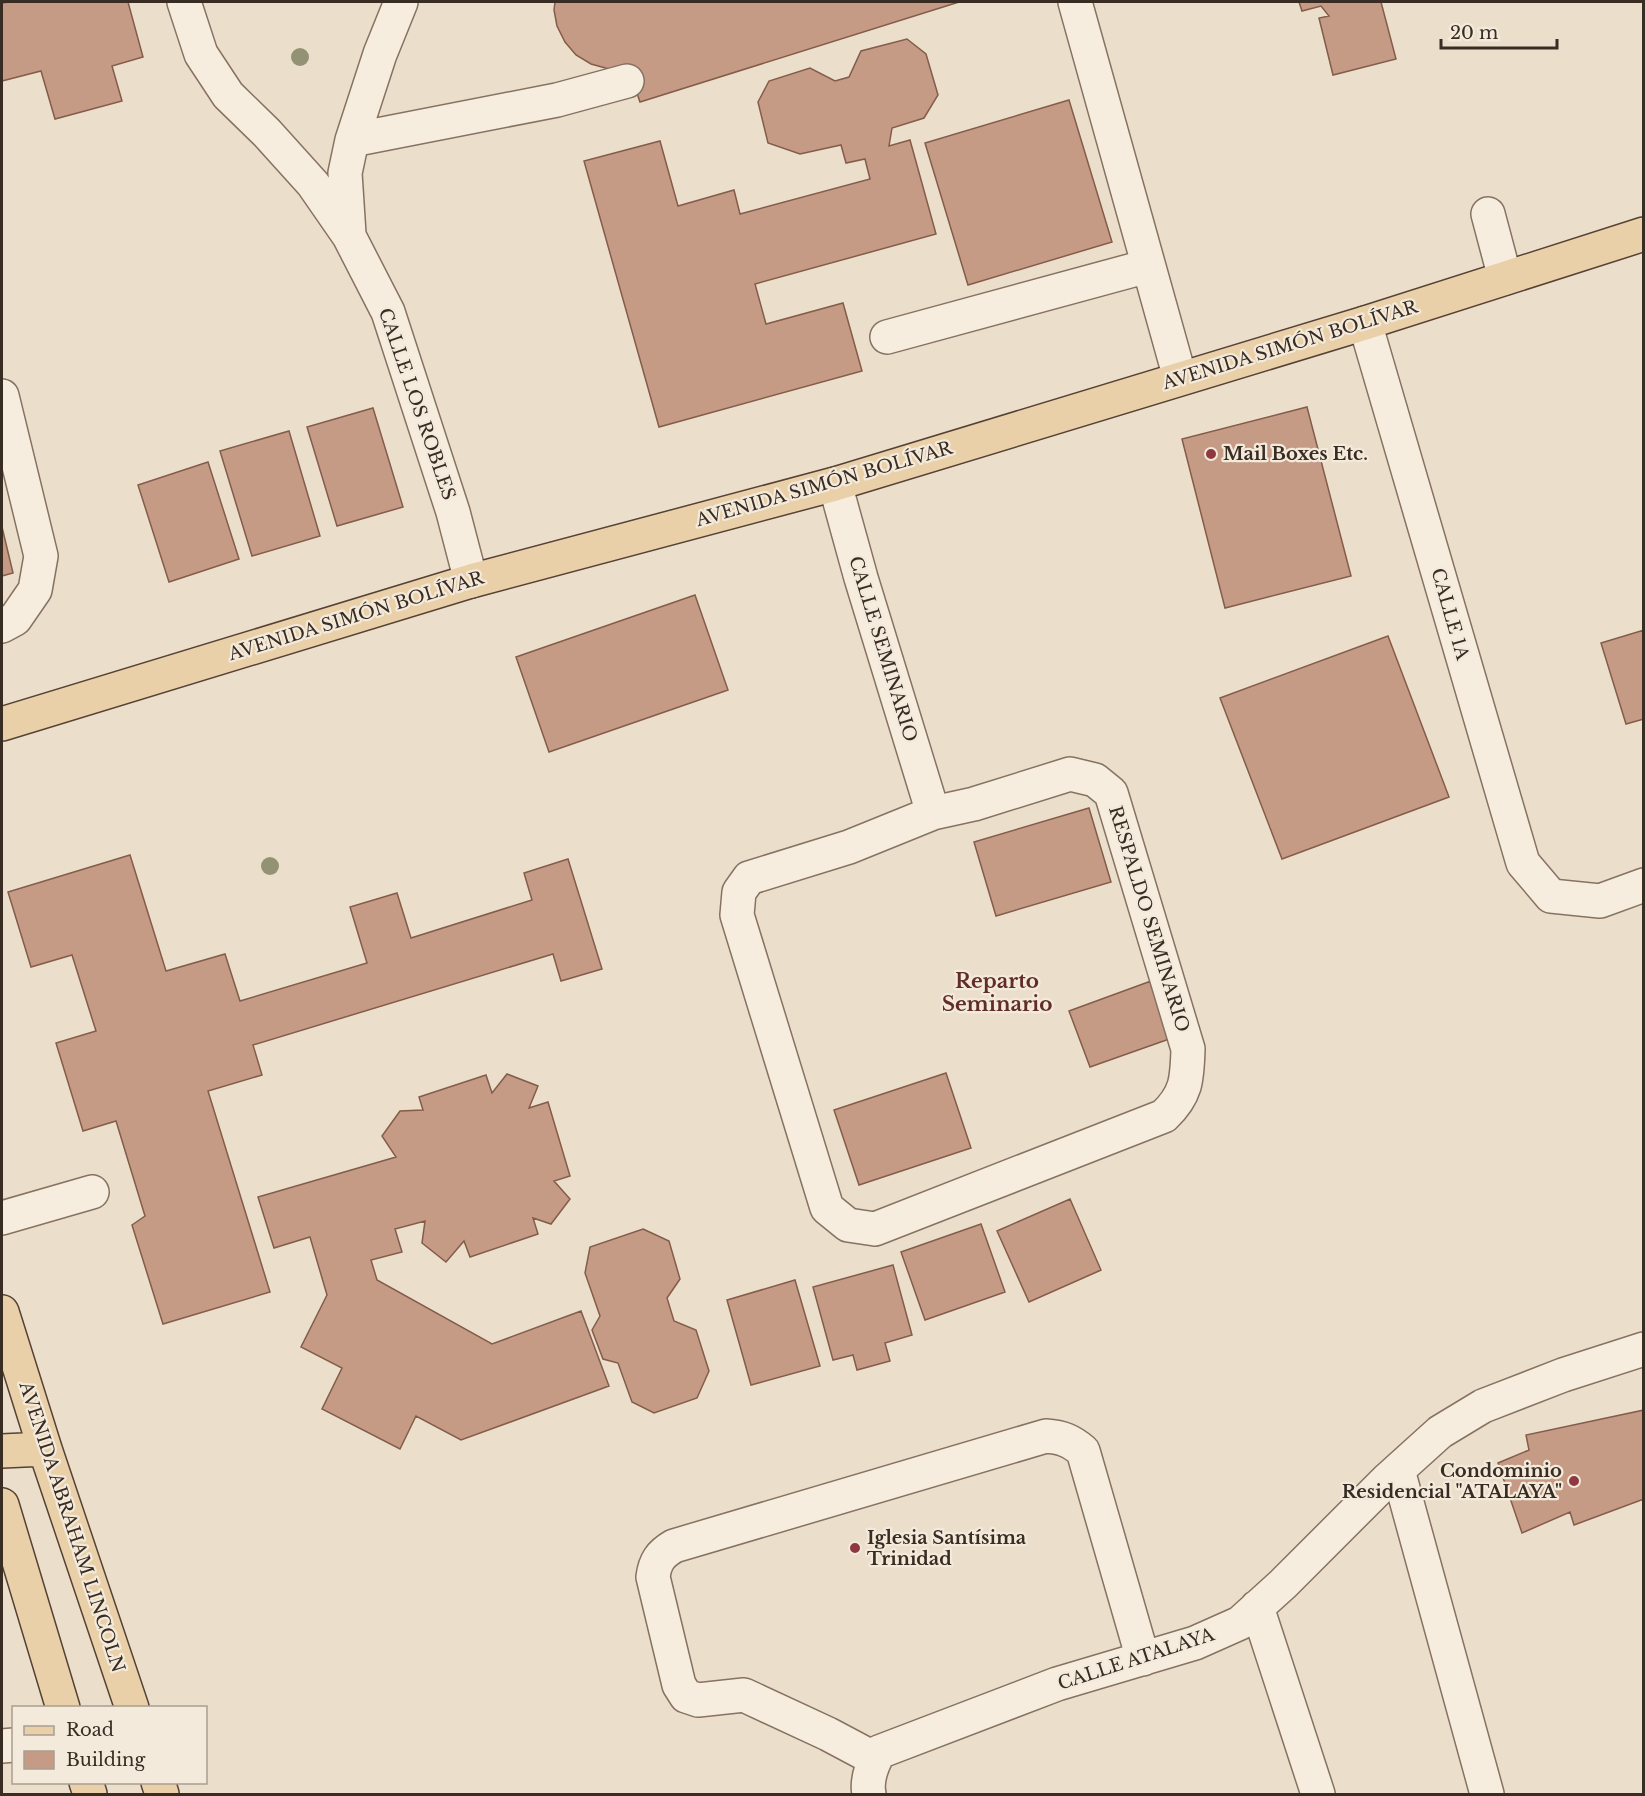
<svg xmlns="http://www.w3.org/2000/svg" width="1645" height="1796" viewBox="0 0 1645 1796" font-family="'Libre Baskerville',serif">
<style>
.building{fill:#c59b86;stroke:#845c4a;stroke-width:1.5}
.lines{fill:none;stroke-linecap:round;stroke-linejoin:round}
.minor-casing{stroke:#877262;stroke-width:36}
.major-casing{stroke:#564135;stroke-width:36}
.minor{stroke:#f6eddf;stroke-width:33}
.major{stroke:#e9d0a9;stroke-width:33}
.tree{fill:#949274}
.poi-dot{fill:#903840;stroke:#f3eadb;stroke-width:2}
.labels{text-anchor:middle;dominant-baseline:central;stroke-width:4.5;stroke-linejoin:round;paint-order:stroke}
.street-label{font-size:18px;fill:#392c23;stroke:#f3eadb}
.poi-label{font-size:18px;font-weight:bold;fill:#392c23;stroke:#f3eadb;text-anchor:start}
.neighbourhood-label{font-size:20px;font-weight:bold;fill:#612e27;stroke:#f3eadb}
</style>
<rect width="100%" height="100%" fill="#ebdfcc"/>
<path class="building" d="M 9,2 L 128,2 L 143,57 L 112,66 L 122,101 L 55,119 L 41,71 L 2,81 L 2,3 Z
M 555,2 L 959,2 L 640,102 L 628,67 L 609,69 L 591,64 L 576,55 L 565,42 L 557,26 L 554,10 Z
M 1299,2 L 1381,2 L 1396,59 L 1333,75 L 1319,18 L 1329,16 L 1321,6 L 1302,11 Z
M 907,39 L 926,54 L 938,95 L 924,118 L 892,128 L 889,146 L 910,140 L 936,234 L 755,284 L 766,324 L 843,303 L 862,371 L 659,427 L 584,161 L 660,141 L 678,206 L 734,190 L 740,214 L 870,179 L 865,159 L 846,163 L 841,145 L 800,154 L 768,143 L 758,102 L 769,81 L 810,68 L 835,81 L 849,77 L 861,51 Z
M 1069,100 L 1112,242 L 968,285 L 925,143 Z
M 1307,407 L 1351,576 L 1225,608 L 1182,439 Z
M 373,408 L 403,507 L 337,526 L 307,427 Z
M 289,431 L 320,536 L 252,556 L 220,451 Z
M 208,462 L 239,559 L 169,582 L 138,485 Z
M 2,527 L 13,573 L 2,576 Z
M 695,595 L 728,690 L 549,752 L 516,657 Z
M 1644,630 L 1644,719 L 1626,724 L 1601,643 Z
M 1388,636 L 1449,797 L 1282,859 L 1220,698 Z
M 1089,808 L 1111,882 L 996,916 L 974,842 Z
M 130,855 L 166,971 L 225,954 L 240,1001 L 367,963 L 350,907 L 397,893 L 411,938 L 532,900 L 524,873 L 568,859 L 602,969 L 561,981 L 553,954 L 253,1045 L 262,1075 L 208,1091 L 270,1292 L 163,1324 L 132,1225 L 145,1216 L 116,1121 L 83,1131 L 56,1043 L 96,1031 L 72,955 L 31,967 L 8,892 Z
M 1151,981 L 1172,1038 L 1090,1067 L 1069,1011 Z
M 946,1073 L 971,1148 L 859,1185 L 834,1110 Z
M 507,1074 L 538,1086 L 529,1108 L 548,1102 L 570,1176 L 554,1181 L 570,1199 L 551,1224 L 533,1218 L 538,1234 L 470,1257 L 464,1241 L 446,1262 L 422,1243 L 425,1221 L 395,1229 L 402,1252 L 371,1260 L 377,1280 L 492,1344 L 581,1311 L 609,1386 L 461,1440 L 416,1416 L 400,1449 L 322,1409 L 342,1368 L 301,1347 L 327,1295 L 310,1237 L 274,1248 L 258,1197 L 396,1157 L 382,1136 L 400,1111 L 423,1110 L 419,1097 L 486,1075 L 492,1093 Z
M 1070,1199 L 1101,1270 L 1029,1302 L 997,1231 Z
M 981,1224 L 1005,1292 L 925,1320 L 901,1252 Z
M 643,1229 L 669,1241 L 680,1279 L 667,1298 L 674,1321 L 696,1330 L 709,1371 L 697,1398 L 654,1413 L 632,1402 L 618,1363 L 603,1359 L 592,1330 L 600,1316 L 585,1273 L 590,1247 Z
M 893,1265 L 912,1335 L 885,1343 L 890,1361 L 857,1370 L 853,1355 L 833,1360 L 813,1287 Z
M 795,1280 L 820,1366 L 751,1385 L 727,1300 Z
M 1644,1410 L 1644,1499 L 1574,1525 L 1570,1512 L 1522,1533 L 1498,1463 L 1529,1450 L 1526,1435 Z"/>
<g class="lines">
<defs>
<path id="minor" d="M 184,2 L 201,54 L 228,95 L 267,133 L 313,184 L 349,236 L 388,312 L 453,512 L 471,581
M 1075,2 L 1180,378
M 352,140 L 557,100 L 627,81
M 1488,214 L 1505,278
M 349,234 L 345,173 L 352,140 L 380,54 L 401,2
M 1365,323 L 1523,863 L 1551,896 L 1600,901 L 1644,885
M 887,337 L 1148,266
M 2,396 L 41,556 L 35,590 L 15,619 L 2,626
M 835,484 L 861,578 L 933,813
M 1070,774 L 1095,780 L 1111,793 L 1188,1049 C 1187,1079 1187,1094 1164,1116 L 875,1229 L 848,1225 L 827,1208 L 737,915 L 739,892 L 749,878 L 849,847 L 933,813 L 974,804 Z
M 2,1218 L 92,1192
M 1398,1470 L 1487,1794
M 1257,1607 L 1318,1794
M 2,1746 L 14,1745
M 875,1759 L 828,1734 L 744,1695 L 698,1700 L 686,1696 L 679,1685 L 653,1577 C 655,1562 660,1554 674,1546 L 1046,1436 C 1062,1437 1071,1441 1083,1451 L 1143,1659
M 869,1794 C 866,1780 872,1765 879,1752 L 1057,1684 L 1195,1643 L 1240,1623 L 1283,1584 L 1388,1479 L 1440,1432 L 1483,1406 L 1563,1375 L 1644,1349"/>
<path id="major" d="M 2,724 L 471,581 L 835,484 L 1365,323 L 1644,234
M 2,1312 L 45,1449 L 132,1708
M 2,1451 L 45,1449
M 2,1505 L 63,1708
M 86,1782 L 90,1794
M 158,1782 L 162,1794"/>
</defs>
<use href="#minor" class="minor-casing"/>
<use href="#major" class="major-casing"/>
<use href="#minor" class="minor"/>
<use href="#major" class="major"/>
</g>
<g class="tree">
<circle cx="300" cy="57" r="9"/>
<circle cx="270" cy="866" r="9"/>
</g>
<g class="poi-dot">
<circle cx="1211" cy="454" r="6"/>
<circle cx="1574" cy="1481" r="6"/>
<circle cx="855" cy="1548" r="6"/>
</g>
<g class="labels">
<g class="street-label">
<text transform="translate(1290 345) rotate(-17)">AVENIDA SIMÓN BOLÍVAR</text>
<text transform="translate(417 404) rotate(71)">CALLE LOS ROBLES</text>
<text transform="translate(824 484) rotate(-16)">AVENIDA SIMÓN BOLÍVAR</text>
<text transform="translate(1450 614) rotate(74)">CALLE 1A</text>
<text transform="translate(356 616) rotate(-17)">AVENIDA SIMÓN BOLÍVAR</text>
<text transform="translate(883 649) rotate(73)">CALLE SEMINARIO</text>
<text transform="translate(1149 919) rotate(73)">RESPALDO SEMINARIO</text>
<text transform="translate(72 1527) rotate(72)">AVENIDA ABRAHAM LINCOLN</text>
<text transform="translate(1136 1659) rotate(-18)">CALLE ATALAYA</text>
</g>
<g class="poi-label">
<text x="1223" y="454">Mail Boxes Etc.</text>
<text x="1562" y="1471" text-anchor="end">Condominio<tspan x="1562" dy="21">Residencial "ATALAYA"</tspan></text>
<text x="867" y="1538">Iglesia Santísima<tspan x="867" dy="21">Trinidad</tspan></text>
</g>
<g class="neighbourhood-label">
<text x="997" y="981">Reparto<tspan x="997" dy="23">Seminario</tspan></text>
</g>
</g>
<rect width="1645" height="1796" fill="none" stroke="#392c23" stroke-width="6"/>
<rect x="12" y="1706" width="195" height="78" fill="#f3eadb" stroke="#a99e91" stroke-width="1.5"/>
<rect x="24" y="1726" width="30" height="9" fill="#e9d0a9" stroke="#a99e91" stroke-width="1.5"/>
<text x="66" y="1736" font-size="18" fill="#392c23">Road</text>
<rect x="24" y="1751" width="30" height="18" fill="#c59b86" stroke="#a99e91" stroke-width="1.5"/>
<text x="66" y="1766" font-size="18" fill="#392c23">Building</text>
<path d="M1441 39v9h116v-9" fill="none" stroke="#392c23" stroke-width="3"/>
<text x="1450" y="39" font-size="18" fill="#392c23" stroke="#f3eadb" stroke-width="4.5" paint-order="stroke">20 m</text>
</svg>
